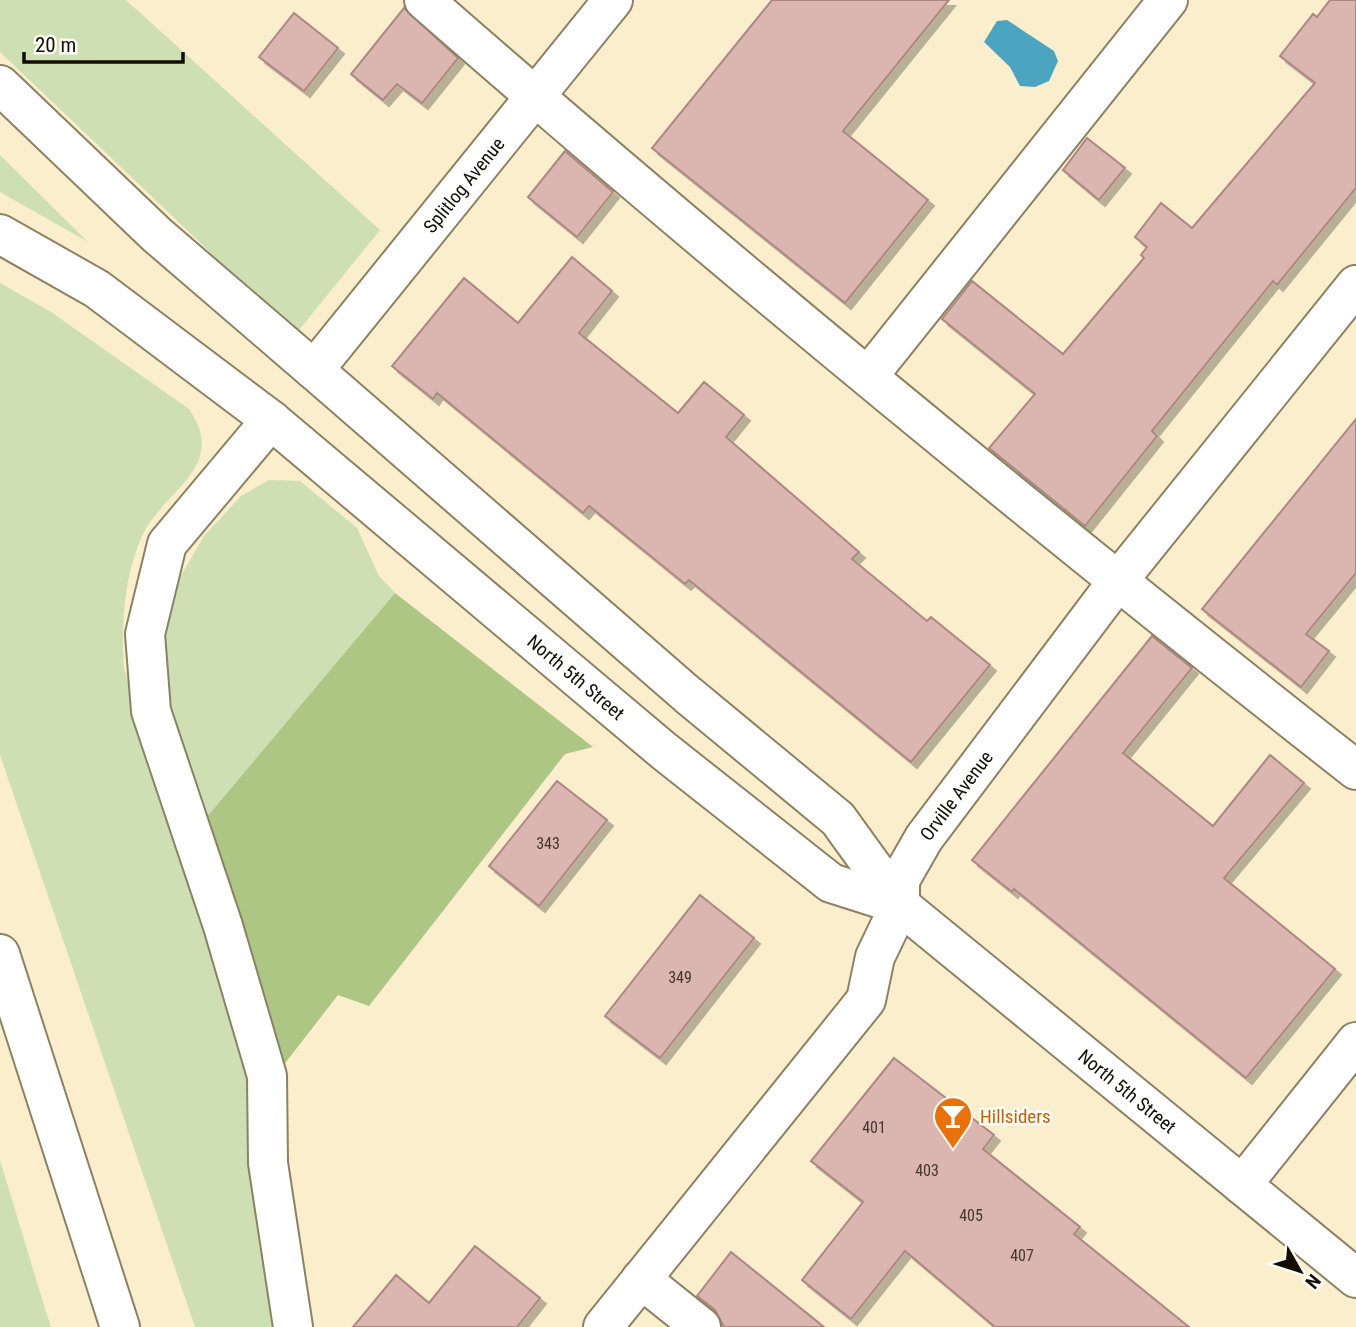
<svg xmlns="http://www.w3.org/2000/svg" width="1356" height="1327" viewBox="0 0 1356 1327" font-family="'Roboto Condensed',sans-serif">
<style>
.green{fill:#cedfb3}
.forest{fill:#adc683}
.water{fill:#4ca5c0}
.building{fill:#dbb5af;stroke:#ac8882;stroke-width:2;filter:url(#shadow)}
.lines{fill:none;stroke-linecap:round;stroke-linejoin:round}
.minor-casing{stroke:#8c8263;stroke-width:42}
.major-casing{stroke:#8c8263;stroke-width:42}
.highway-casing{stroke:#8c8263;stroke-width:42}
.minor{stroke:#fff;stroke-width:38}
.major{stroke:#fff;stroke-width:38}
.highway{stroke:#fff;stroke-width:38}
.labels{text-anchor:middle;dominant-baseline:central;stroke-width:5;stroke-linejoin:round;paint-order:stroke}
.number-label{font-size:16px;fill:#44382f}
.street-label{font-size:19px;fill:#120e04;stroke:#fefcf5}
.food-label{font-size:19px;fill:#c56008;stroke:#fefcf5;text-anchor:start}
</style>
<defs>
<filter id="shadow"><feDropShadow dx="6" dy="6" stdDeviation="0" flood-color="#0004"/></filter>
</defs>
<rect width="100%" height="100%" fill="#faeecc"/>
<path class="green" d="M 0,0 L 126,0 L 380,230 L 299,330 L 279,332 L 210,252 L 0,52 Z
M 0,155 L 88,242 L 0,192 Z
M 0,283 L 51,312 L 189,409 C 229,468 164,489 142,536 C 124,576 121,624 124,668 L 241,1043 L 256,1141 L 275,1327 L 195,1327 L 0,755 Z
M 269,480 L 300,481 L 357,528 L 379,576 L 395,593 L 206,818 L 173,721 L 162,628 L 172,591 L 204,536 L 241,496 Z
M 0,1160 L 46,1312 L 51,1327 L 0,1327 Z"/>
<path class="forest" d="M 395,593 L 593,747 L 565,754 L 369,1006 L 338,995 L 279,1071 L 206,818 Z"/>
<path class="water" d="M 1007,20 L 1054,51 L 1058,61 L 1049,81 L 1035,87 L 1020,86 L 1010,67 L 984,42 L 997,21 Z"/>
<path class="building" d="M 772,0 L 949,0 L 843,131 L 928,200 L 845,303 L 652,148 Z
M 1330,0 L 1356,0 L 1356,188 L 1277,285 L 1273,281 L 1152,431 L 1157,436 L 1085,526 L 989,448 L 1035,394 L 942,319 L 972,281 L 1063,354 L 1144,258 L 1141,255 L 1147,247 L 1135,237 L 1161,203 L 1192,228 L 1315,83 L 1280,56 L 1313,14 L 1317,17 Z
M 404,8 L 458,58 L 422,103 L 397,84 L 383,100 L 351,74 Z
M 294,13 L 338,48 L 304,91 L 259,57 Z
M 1087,138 L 1125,168 L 1099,200 L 1063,170 Z
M 565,151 L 613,192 L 577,237 L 528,197 Z
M 572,257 L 612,291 L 579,333 L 678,413 L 704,382 L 744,415 L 726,437 L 859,552 L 852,559 L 927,621 L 931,617 L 990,665 L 911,762 L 689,580 L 685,584 L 589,506 L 583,513 L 437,393 L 433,399 L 392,366 L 464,278 L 518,323 Z
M 1356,419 L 1356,573 L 1306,634 L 1329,651 L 1301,687 L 1202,609 Z
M 1152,636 L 1192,668 L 1123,753 L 1213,826 L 1270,755 L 1304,783 L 1224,878 L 1335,969 L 1246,1078 L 1014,889 L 1012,892 L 972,860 Z
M 557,781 L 607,820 L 539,906 L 489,866 Z
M 700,895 L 754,938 L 660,1058 L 605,1016 Z
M 894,1058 L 994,1135 L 983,1149 L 1080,1227 L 1074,1234 L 1189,1327 L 995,1327 L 905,1251 L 851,1319 L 802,1280 L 863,1202 L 811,1161 Z
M 475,1246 L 540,1298 L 517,1327 L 353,1327 L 396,1275 L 429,1303 Z
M 731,1252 L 824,1327 L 724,1327 L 715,1310 L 697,1296 Z"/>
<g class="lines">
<defs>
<g id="minor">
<path d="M 424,0 C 727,265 1039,521 1356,770"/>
<path id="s1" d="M 314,370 L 613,0"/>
<path d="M 869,375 L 1168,0"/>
<path d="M 271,420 L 167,544 L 145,634 L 151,711 L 223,926 L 267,1076 L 268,1163 L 293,1327"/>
<path d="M 1242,1185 L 1356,1042"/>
<path d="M 641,1279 L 701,1327"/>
<path id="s2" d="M 603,1327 L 866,1000 L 875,957 L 900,905 L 900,880 L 924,838 L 1117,582 L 1356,285"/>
</g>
<g id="major">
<path id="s3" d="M 314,370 L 688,695 L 838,819 L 900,905 L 1356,1278"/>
<path id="s4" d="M 271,420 L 664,751 L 831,883 L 900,905"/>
</g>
<path id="highway" d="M 0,85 L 157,235 L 314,370
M 0,234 L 97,289 L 271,420
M 0,954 L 120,1327"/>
</defs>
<use href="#minor" class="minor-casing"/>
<use href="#major" class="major-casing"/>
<use href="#highway" class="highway-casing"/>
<use href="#minor" class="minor"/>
<use href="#major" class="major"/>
<use href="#highway" class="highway"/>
</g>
<defs>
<symbol id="bar-pin" viewBox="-11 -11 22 30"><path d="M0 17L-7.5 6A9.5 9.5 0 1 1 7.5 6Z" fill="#e8710a" stroke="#fefcf5"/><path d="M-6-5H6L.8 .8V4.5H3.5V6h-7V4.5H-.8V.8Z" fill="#fff"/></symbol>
</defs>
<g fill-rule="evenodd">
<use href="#bar-pin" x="931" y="1094" width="44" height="60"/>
</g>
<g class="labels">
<g class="number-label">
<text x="548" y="843">343</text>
<text x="680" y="977">349</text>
<text x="874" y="1127">401</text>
<text x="927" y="1170">403</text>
<text x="971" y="1215">405</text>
<text x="1022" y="1255">407</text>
</g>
<g class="street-label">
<text stroke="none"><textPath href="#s1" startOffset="238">Splitlog Avenue</textPath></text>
<text stroke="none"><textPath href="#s4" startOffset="399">North 5th Street</textPath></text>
<text stroke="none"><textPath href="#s2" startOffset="648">Orville Avenue</textPath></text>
<text stroke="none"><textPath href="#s3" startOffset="1090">North 5th Street</textPath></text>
</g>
<g class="food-label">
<text x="980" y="1116">Hillsiders</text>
</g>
</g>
<g transform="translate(1300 1271) rotate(129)" stroke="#fefcf5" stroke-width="5" paint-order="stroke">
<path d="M0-5L12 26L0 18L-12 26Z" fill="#120e04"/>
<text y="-10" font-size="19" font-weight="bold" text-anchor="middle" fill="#120e04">N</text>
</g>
<path d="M24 52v10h159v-10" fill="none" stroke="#120e04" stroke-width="3.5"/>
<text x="35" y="52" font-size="21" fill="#120e04" stroke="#fefcf5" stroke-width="5" paint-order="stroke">20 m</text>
</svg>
